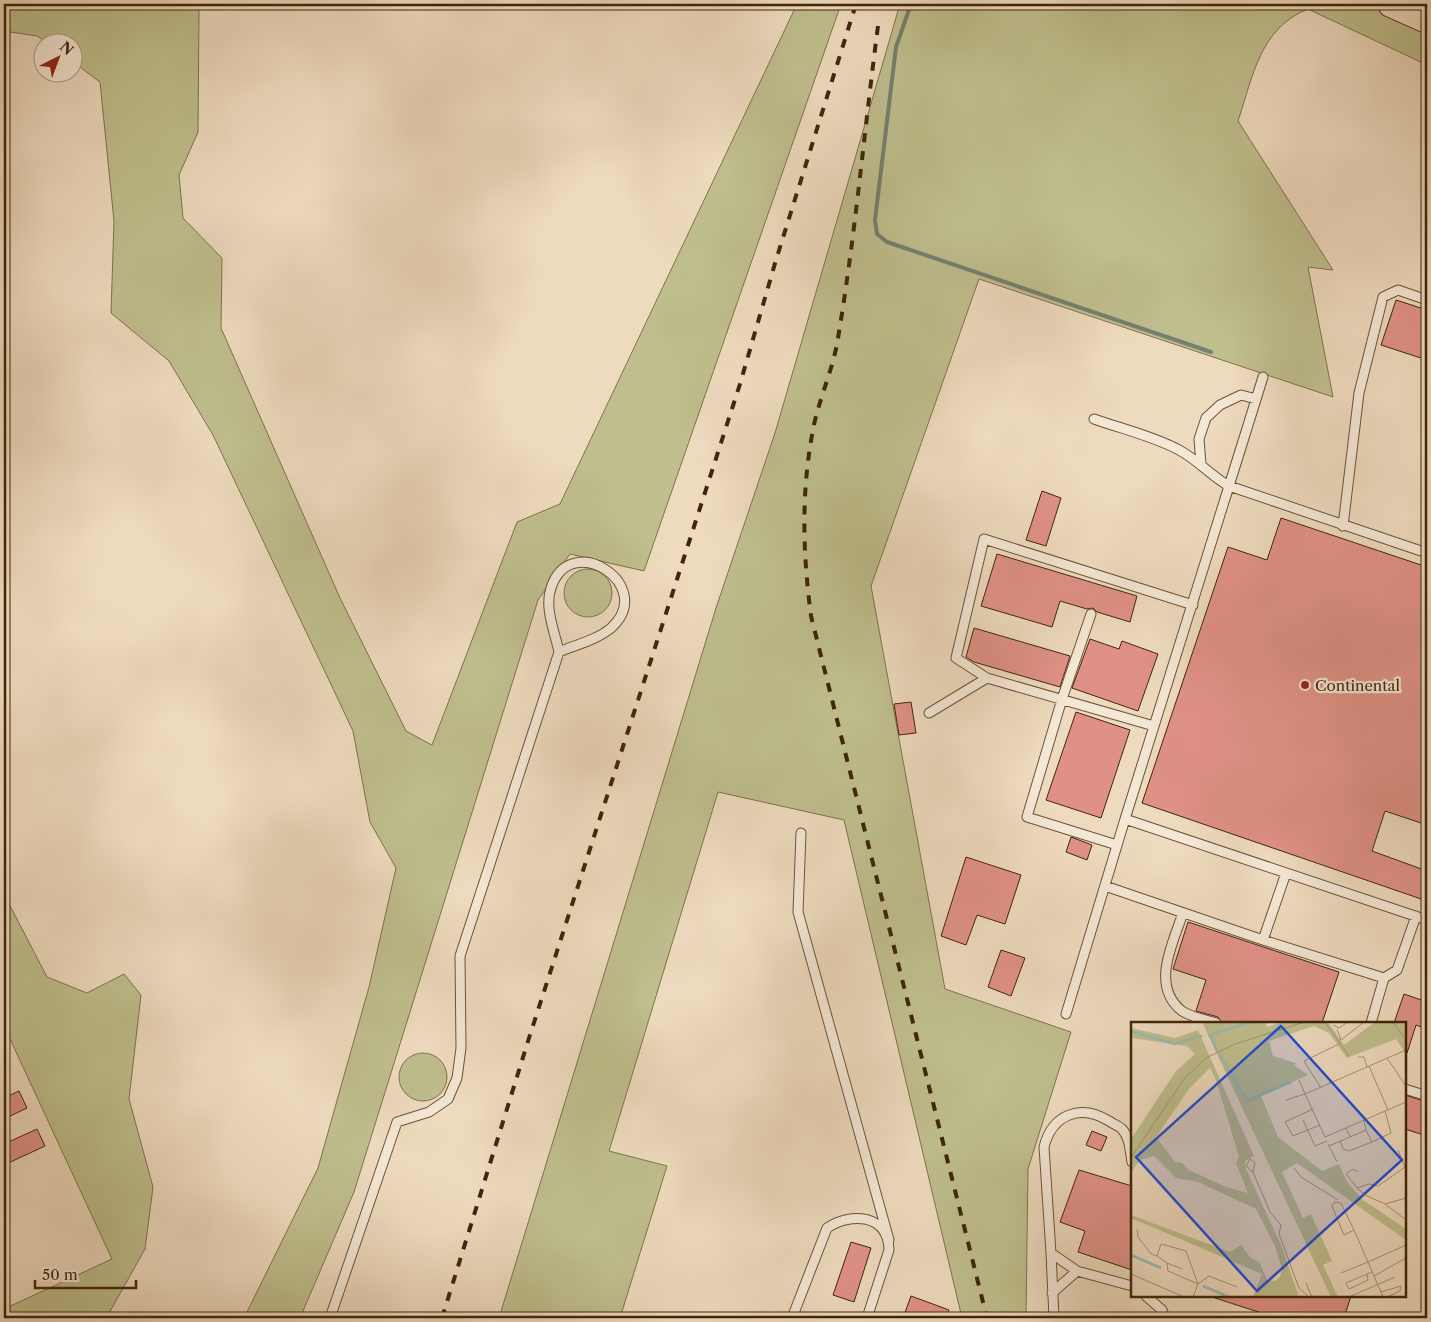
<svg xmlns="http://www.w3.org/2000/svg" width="1431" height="1322" viewBox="0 0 1431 1322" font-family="'Libre Caslon Text',serif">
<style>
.green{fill:#bfbe8d;stroke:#80724a}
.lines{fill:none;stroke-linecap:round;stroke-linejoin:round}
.stream{stroke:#767f70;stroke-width:4}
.building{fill:#e09187;stroke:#402606}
.service-casing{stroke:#6c5334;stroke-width:11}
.primary-casing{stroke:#402606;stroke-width:28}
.service{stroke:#f4e7d5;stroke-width:9}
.primary{stroke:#eedabe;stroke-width:26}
.rail{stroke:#402606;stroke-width:4;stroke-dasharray:9 9;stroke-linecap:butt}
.poi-dot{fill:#8f2418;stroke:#f4e7d5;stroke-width:2}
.labels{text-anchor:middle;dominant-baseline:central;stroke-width:4.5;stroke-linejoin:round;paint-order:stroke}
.poi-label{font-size:15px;fill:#402606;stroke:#f4e7d5;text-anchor:start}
.inset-river{fill:none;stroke:#9abab6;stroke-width:2.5}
.inset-road{fill:none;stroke:#a89274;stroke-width:1}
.view{fill:#1d4ed8;fill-opacity:0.15;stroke:#1d4ed8;stroke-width:2.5}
.inset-edge{fill:none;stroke:#402606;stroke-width:2.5}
</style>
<rect width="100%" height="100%" fill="#eedabe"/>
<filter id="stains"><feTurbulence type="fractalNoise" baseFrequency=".004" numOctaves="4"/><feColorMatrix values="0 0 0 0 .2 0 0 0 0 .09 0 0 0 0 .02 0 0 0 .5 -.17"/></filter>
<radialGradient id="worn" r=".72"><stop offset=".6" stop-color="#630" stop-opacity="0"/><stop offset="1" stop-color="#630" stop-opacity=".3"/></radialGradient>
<path class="green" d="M 4,4 L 202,4 L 199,10 L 198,132 L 179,175 L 183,218 L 222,258 L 221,328 L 340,598 L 406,731 L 432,745 L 517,522 L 560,504 L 797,4 L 841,4 L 644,571 L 570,554 L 538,600 L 354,1192 L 300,1318 L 244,1318 L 318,1168 L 369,987 L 396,868 L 370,822 L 353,731 L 213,435 L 169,361 L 111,313 L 114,221 L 100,82 L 73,62 L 72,42 L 46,42 L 37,36 L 4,31 Z
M 900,4 L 1427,4 L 1427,65 L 1308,9 C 1260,28 1253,76 1238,121 L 1333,270 L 1308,267 L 1333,397 L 979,279 L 871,586 L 945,989 L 1071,1032 L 1028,1169 L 1026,1318 L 962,1318 L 844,820 L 718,792 L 609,1151 L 667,1166 L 620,1318 L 499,1318 L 716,608 L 775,433 Z
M564 593a24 24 0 1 1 48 0a24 24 0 1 1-48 0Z
M 4,894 L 47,977 L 87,993 L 124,974 L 141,995 L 129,1099 L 153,1187 L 145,1249 L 108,1315 L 111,1318 L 4,1318 L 4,1309 L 112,1259 L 4,1026 Z
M399 1077a24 24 0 1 1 48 0a24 24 0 1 1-48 0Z"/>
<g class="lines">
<path class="stream" d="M 911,4 L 896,47 L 875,220 L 877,234 L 887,242 L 1211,352"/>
</g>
<path class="building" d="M 1396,300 L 1427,310 L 1427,360 L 1381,345 Z
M 1042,491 L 1061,498 L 1046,546 L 1026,540 Z
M 1281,518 L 1427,567 L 1427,825 L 1385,811 L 1372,851 L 1427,871 L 1427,901 L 1142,803 L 1228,547 L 1267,560 Z
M 997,554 L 1137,596 L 1130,622 L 1097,612 L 1093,608 L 1087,609 L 1060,601 L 1052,627 L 981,606 Z
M 974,628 L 1070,656 L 1060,687 L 974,662 L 966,657 Z
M 1090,639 L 1119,649 L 1122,641 L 1158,654 L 1138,711 L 1072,688 Z
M 911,702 L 916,733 L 899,735 L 894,704 Z
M 1076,712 L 1130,730 L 1101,818 L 1046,800 Z
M 1071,837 L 1092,845 L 1087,860 L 1066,852 Z
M 966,857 L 1021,875 L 1005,924 L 977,915 L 966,945 L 941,936 Z
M 1188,922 L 1339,972 L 1322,1023 L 1222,1023 L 1218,1017 L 1196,1011 L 1206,980 L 1173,969 Z
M 1001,950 L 1025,958 L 1011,996 L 988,987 Z
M 1404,994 L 1427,1002 L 1427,1029 L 1416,1025 L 1407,1053 L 1405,1053 L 1405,1023 L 1394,1023 Z
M 19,1091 L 27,1108 L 4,1119 L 4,1098 Z
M 1405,1095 L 1427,1102 L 1427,1136 L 1405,1129 Z
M 37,1129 L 45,1146 L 4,1165 L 4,1144 Z
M 1092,1131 L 1107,1137 L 1101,1151 L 1086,1145 Z
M 1079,1170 L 1132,1186 L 1132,1270 L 1078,1252 L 1085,1231 L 1060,1222 Z
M 851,1242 L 871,1248 L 854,1302 L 833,1295 Z
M 911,1296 L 949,1310 L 946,1318 L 903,1318 Z
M 1216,1296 L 1351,1296 L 1344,1318 L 1277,1318 L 1215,1298 Z"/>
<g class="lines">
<defs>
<path id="service" d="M 1094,419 C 1122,429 1153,436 1179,450 C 1198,460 1211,476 1229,486 L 1263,377
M 1201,464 L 1199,439 L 1206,418 L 1220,405 L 1241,395 L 1256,399
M 1343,526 L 1359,393 L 1383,297 L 1398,290 L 1427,300
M 1427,553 L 1229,486 L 1125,819 L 1427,920
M 1091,614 L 1062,699 L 1027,817 L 1117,845
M 929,713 L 987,678
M 1154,726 L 987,678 L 956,658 L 984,539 L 1193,605
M 801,833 L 798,912 L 889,1240
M 1105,886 L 1263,940 L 1286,873
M 1183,913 C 1173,943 1150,986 1182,1011 C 1191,1017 1206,1020 1216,1023
M 1263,940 L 1384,978 L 1397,970 L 1416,916
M 1066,1014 L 1125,819
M 1371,1023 L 1384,978
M 1405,1089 L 1427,1096
M 1132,1162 C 1130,1151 1130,1138 1122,1129 C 1119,1126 1113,1124 1109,1121 C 1080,1103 1052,1115 1044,1147 L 1051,1253 L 1077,1271 L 1132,1286
M 1051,1253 L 1054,1318
M 1052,1293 L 1077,1271
M 1146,1296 L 1162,1310 L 1165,1318
M 330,1318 L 397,1122 L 429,1112 L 448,1099 L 457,1078 L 461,1048 L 460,956 L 559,652 C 555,633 544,607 551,588 C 570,528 658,586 611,628 C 597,640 575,645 559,652
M 792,1318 L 827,1228 C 851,1212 888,1214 889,1250 L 867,1318"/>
<path id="primary" d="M 1391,4 L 1427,20"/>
</defs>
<use href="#service" class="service-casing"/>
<use href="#primary" class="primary-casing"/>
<use href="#service" class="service"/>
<use href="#primary" class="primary"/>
<path class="rail" d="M 878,26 C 864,132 855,239 837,344 C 831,375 817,404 812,435 C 801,496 803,555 811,616 L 987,1318
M 442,1318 L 529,1038 L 740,384 L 776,260 L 856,4"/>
</g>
<circle class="poi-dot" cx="1305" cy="685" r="5"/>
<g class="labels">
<g class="poi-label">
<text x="1315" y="685">Continental</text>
</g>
</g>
<g transform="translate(1131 1022)">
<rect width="275" height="275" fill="#eedabe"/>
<path d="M 71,0 L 135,0 L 136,5 L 152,0 L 197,0 L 213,23 L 244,0 L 275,0 L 275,32 L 265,17 L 216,36 L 198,11 L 183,4 L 138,19 L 142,34 L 165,41 L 163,43 L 177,53 L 130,74 L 147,115 L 191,149 L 208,142 L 216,160 L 232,178 L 275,207 L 275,218 L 166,141 L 151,150 L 172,196 L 180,192 L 201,239 L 192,243 L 207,275 L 200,275 ZM 0,6 L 44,16 L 67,8 L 123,134 L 114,139 L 115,147 L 150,223 L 168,275 L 122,275 L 131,252 L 0,196 L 0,193 L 99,230 L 110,223 L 119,235 L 129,241 L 136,258 L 144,259 L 149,255 L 151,247 L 144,224 L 125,187 L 67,160 L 45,156 L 23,134 L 9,138 L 0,150 L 0,117 L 45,49 L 64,32 L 56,24 L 0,16 ZM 79,46 L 85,58 L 108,135 L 105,141 L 117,171 L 95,165 L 58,148 L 51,141 L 44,140 L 25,115 L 58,67 Z" fill="#bfbe8d" fill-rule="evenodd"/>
<path class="inset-river" d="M 0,9 L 43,22 L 71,14M 79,12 L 86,29M 77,13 L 121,0M 88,32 L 116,79 L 160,60M 0,233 L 30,246M 72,264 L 98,275"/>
<path class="inset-road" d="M 194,0 L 218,34M 262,0 L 275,18M 202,3 L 208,6 L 217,0M 206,7 L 210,18 L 233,0M 275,28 L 174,72 L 194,115 L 275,80M 227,35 L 233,35 L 236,45M 256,36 L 275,64M 238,44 L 257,88M 190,66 L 173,39 L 208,22M 155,78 L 174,72 L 168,58M 182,87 L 154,100 L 162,114 L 189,103M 172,98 L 184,124 L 196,119M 235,108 L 241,120 L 260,111 L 254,89M 219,115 L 235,108 L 233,99M 209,119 L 212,127 L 218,129 L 241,120M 197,122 L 206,140M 198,124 L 219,115 L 215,106M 0,136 L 53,57 L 75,36 L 104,22 L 173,0M 163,146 L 170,155 L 207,178M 122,150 L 124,141 L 119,137 L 115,144 L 122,150 L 139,190 L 150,203 L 148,212 L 168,266 L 178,275M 227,150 L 222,147 L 215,152 L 226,166 L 238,162 L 247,164 L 274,145 L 267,128M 226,166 L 234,173 L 254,182 L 275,176M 254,182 L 275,198M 6,207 L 7,215 L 20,232 L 26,234M 36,241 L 51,247M 210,251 L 237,240 L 223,208 L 210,181 L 204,180 L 201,184 L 213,213 L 223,208M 0,252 L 53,275M 236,252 L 237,258 L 218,267 L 215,261 L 241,250M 243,254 L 275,236M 175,261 L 181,275M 67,262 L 78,254 L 106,265M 250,270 L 270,264 L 269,269 L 256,275M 62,275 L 67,262 L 37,249 L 36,241 L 26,234 L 30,222 L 55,229 L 67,262M 218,275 L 264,255M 252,275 L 237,240 L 275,223"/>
<path class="view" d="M 150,4 L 271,138 L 126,269 L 5,135 Z"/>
<rect width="275" height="275" class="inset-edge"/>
</g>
<rect width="1431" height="1322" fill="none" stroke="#eedabe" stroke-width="20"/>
<rect x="5" y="5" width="1421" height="1312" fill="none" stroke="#402606" stroke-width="2.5"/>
<rect x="10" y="10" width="1411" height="1302" fill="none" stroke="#402606"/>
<g transform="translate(58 58) rotate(42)"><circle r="24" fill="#f4e7d5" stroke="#ac9a82"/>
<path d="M0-4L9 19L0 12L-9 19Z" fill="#8f2418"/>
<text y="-8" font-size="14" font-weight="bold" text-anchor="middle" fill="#402606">N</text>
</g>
<path d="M35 1280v8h101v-8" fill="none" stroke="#402606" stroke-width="2.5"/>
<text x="42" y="1280" font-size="15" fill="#402606" stroke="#f4e7d5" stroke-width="4" paint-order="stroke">50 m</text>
<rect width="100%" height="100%" filter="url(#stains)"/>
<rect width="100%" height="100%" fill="url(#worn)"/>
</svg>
